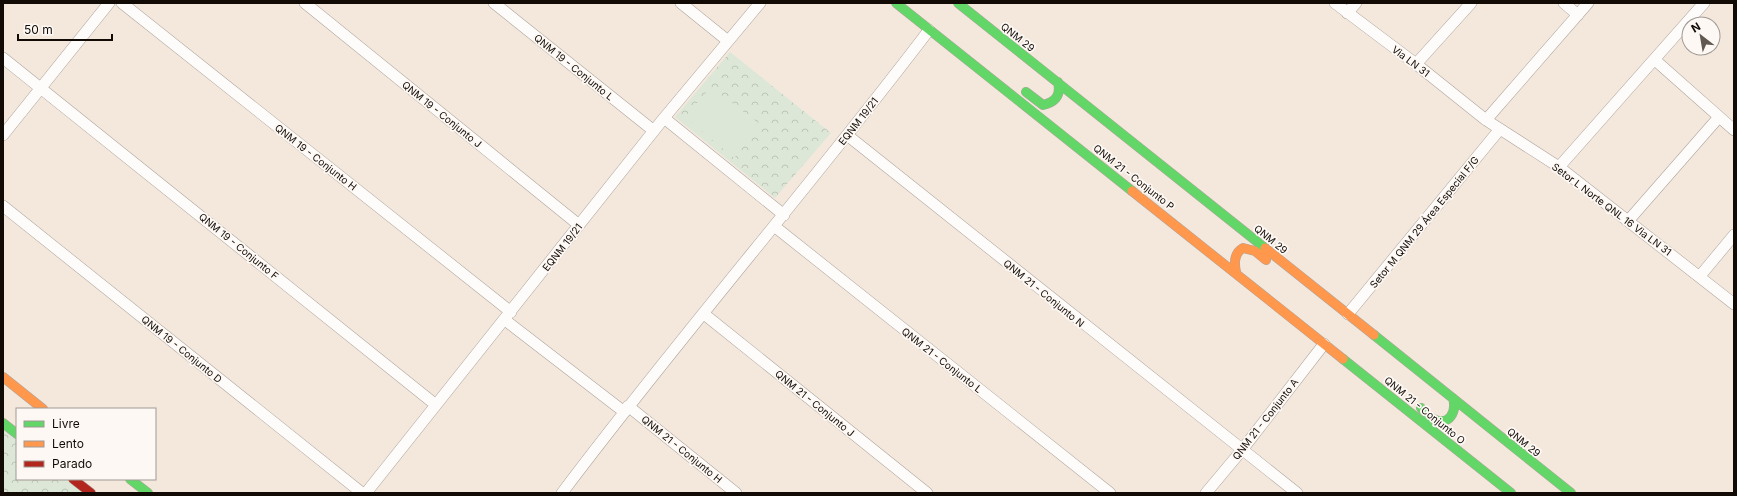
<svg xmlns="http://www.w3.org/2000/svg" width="1737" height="496" viewBox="0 0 1737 496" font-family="Inter,sans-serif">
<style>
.park{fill:url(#park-crowns)}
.pitch{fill:#dde7d7}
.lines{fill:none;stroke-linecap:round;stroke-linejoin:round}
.street-casing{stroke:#aea49c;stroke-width:12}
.fast-casing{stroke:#aea49c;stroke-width:10}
.slow-casing{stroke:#aea49c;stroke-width:10}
.jam-casing{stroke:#aea49c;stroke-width:10}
.street{stroke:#fdfcfa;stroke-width:11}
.fast{stroke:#63d668;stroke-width:9}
.slow{stroke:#ff974d;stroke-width:9}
.jam{stroke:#b3261e;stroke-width:9}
.labels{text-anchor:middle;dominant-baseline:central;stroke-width:3.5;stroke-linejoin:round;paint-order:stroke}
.street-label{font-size:10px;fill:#120b05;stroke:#fdf8f4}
</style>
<defs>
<pattern id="park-crowns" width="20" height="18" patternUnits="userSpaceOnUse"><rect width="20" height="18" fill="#dde7d7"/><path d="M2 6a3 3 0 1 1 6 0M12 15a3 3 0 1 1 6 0" fill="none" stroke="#bdc5b7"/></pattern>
</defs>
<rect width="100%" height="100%" fill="#f4e8dd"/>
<path class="park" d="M 730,52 L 831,133 L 775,198 L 675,117 Z
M 3,426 L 17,437 L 17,479 L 70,479 L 88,493 L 3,493 Z"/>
<path class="pitch" d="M 711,87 L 761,125 L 734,158 L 685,117 Z"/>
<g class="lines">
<defs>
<path id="street" d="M 122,3 L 511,312
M 305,3 L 579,225
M 494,3 L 654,131
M 681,3 L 728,41
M 1335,3 L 1416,64 L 1486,120 L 1559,167 L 1734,304
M 1564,3 L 1578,15
M 1347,13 L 1356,3
M 3,58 L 436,405
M 1655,60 L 1734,130
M 1416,64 L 1471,3
M 664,118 L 784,215
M 1486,120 L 1588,3
M 3,135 L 109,3
M 847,135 L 1297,493
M 1559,167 L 1704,3
M 3,206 L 362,493
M 1628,221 L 1719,117
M 774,226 L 1110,493
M 1700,276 L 1734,235
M 704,314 L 927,493
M 1348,314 L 1500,129
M 505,320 L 623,411
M 628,406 L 736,493
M 366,493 L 664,118 L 760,3
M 562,493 C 680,336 810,187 929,30
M 1206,493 L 1242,450 L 1324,344"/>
<path id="fast" d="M 896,3 L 1132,191
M 958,3 L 1265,248
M 1026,92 L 1043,105 C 1056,102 1061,95 1058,82
M 1374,335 L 1571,493
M 1343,359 L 1511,493
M 1421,408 C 1425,412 1428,416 1433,419 C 1449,427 1457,412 1453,398
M 3,423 L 17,434
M 130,479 L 148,493"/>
<path id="slow" d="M 1132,191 L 1343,359
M 1265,248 L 1374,335
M 1236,272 C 1234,263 1234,253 1243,248 L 1255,251 L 1266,260
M 3,377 L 43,409"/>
<path id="jam" d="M 73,479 L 91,493"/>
</defs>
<use href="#street" class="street-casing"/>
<use href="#fast" class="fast-casing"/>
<use href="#slow" class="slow-casing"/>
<use href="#jam" class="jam-casing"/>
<use href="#street" class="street"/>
<use href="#fast" class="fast"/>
<use href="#slow" class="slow"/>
<use href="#jam" class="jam"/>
</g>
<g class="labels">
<g class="street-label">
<text transform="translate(1018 37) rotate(38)">QNM 29</text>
<text transform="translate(1411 61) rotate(37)">Via LN 31</text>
<text transform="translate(574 67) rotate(39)">QNM 19 - Conjunto L</text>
<text transform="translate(442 114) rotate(39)">QNM 19 - Conjunto J</text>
<text transform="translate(858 121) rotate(-52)">EQNM 19/21</text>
<text transform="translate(316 157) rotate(38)">QNM 19 - Conjunto H</text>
<text transform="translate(1134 177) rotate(38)">QNM 21 - Conjunto P</text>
<text transform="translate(1612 209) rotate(37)">Setor L Norte QNL 16 Via LN 31</text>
<text transform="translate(1424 222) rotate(-51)">Setor M QNM 29 Área Especial F/G</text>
<text transform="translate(1271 239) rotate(39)">QNM 29</text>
<text transform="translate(239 246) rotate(39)">QNM 19 - Conjunto F</text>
<text transform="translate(562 247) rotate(-52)">EQNM 19/21</text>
<text transform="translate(1044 293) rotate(39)">QNM 21 - Conjunto N</text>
<text transform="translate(182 349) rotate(39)">QNM 19 - Conjunto D</text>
<text transform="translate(942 360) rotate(38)">QNM 21 - Conjunto L</text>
<text transform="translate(815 403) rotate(39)">QNM 21 - Conjunto J</text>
<text transform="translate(1425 410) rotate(39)">QNM 21 - Conjunto O</text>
<text transform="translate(1265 419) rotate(-52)">QNM 21 - Conjunto A</text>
<text transform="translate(1524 442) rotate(39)">QNM 29</text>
<text transform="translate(682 449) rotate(39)">QNM 21 - Conjunto H</text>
</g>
</g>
<rect width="1737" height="496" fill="none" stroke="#120b05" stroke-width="8"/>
<rect x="16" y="408" width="140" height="72" fill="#fdf8f4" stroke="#9f9994"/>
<rect x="24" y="421" width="20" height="6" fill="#63d668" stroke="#9f9994"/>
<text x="52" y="428" font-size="12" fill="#120b05">Livre</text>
<rect x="24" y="441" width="20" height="6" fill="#ff974d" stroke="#9f9994"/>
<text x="52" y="448" font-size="12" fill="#120b05">Lento</text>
<rect x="24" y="461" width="20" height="6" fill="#b3261e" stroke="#9f9994"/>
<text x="52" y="468" font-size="12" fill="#120b05">Parado</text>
<g transform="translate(1701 36) rotate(329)"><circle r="19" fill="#fdf8f4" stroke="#9f9994"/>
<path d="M0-3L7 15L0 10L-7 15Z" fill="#615851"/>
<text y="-6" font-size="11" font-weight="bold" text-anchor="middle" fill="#120b05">N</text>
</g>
<path d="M18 34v6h94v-6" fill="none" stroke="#120b05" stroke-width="2"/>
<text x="24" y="34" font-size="12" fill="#120b05" stroke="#fdf8f4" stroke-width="3" paint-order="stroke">50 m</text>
</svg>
